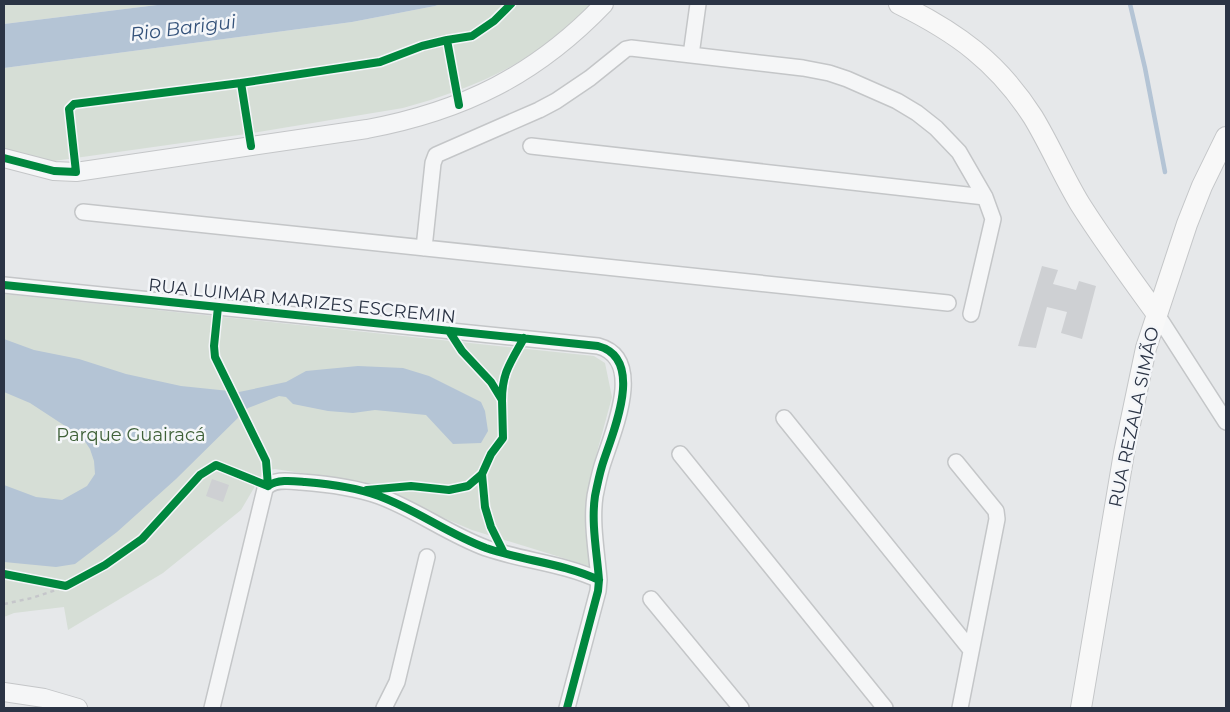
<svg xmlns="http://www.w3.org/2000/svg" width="1230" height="712" viewBox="0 0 1230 712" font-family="Montserrat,sans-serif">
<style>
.green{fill:#d6ded6}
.water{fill:#b4c4d5}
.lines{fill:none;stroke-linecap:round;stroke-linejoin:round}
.stream{stroke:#b4c4d5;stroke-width:4.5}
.building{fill:#ced0d3}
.minor-casing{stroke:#c4c6c8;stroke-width:18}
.tertiary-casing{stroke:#c4c6c8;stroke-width:20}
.secondary-casing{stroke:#c4c6c8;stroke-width:22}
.path{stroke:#c5c6ca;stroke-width:2.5;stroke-dasharray:4 4;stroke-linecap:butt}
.minor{stroke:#f5f6f7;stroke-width:15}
.tertiary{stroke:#f5f6f7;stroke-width:18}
.secondary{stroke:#f8f8f8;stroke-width:20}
.cycleway-casing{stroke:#f4f6f9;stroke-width:11}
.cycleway{stroke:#00873e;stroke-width:8}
.labels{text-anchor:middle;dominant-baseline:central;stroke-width:5;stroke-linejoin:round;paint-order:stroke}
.street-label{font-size:18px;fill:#2b3445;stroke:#f4f6f9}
.park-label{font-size:18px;fill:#3f6138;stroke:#f4f6f9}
.water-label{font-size:19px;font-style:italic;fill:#34527a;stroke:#f4f6f9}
</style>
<rect width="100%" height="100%" fill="#e6e8ea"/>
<path class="green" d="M 4,4 L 165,4 L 4,24 Z
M 440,4 L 591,4 C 579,15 567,27 554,38 C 510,73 457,93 403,108 L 246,134 L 4,168 L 4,68 L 352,22 L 435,6 Z
M 4,294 L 594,356 L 605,363 L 612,397 L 590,478 L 586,500 L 585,526 L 589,566 L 472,530 L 373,488 L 347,480 L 275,469 L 264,471 L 241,510 L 163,573 L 68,630 L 64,607 L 14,613 L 4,617 Z"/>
<path class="water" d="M 165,4 L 440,4 L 435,6 L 352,22 L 4,68 L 4,24 Z
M 4,339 L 34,350 L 79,359 L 126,374 L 181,386 L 239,392 L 286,382 L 306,371 L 358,366 L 403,368 L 429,376 L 481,402 L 485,411 L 488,431 L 481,443 L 453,444 L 426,415 L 375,410 L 353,413 L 328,411 L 293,404 L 286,397 L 279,396 L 248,408 L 176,479 L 117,532 L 75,564 L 56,567 L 4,562 L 4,485 L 36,497 L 62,500 L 87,486 L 95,474 L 94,461 L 90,449 L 82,437 L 30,403 L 4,392 Z"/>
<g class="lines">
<path class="stream" d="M 1130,4 L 1145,68 L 1165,172"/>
</g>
<path class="building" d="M 1042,266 L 1058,270 L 1053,284 L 1076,290 L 1079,281 L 1096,286 L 1082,339 L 1061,333 L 1067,312 L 1047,307 L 1036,348 L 1018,346 Z
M 212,479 L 229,485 L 223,502 L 206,496 Z"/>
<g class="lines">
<defs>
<path id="minor" d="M 691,55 L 698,4
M 531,146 L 985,197
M 83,212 L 948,303
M 424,248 L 433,163 L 436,155 L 539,110 L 556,101 L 590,78 L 626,49 L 631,48 L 803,68 L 829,73 L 847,79 L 897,101 L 917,113 L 936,128 L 959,152 L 985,197 L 993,219 L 971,314
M 4,285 L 598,346 C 647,359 611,436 602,466 C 599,476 597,486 595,496 C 591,523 597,553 599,580 L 598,591 L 567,708
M 1156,313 L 1226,422
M 784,418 L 971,650
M 680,454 L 885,708
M 956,462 L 996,511 L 997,519 L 960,708
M 651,599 L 741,708
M 212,708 L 265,489 C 272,478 290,481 301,482 C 328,484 354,487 379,496 C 417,510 448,534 486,548 C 524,561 562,563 599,580
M 384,708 L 397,682 L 427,557"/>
<path id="tertiary" d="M 4,158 L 54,171 L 76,172 L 367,129 C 463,111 536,75 604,4
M 4,692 L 44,698 L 78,708"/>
<path id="secondary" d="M 899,4 C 956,32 998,62 1033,117 C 1050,145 1063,176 1080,204 C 1104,242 1130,277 1156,313
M 1081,708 L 1124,453 L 1146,348 L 1187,224 L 1202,186 L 1226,137"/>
</defs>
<use href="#minor" class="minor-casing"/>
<use href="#tertiary" class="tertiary-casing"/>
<use href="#secondary" class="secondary-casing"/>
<path class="path" d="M 447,40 L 456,88
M 241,83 L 248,131
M 74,157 L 69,109 L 74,104 L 241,83 L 380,62 L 422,46 L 447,40 L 472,36 L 494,21 L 511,4
M 217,321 L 214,346 L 215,357 L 266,461 L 267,471
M 502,399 C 502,380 507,368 516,352
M 482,474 L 485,507 L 495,536
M 399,488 L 411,486 L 449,490 L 468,486 L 482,474 L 491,454 L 503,438 L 502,400 L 491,382 L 459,347
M 4,574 L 66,586 L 105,565 L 142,539 L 200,475 L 216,465 L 255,481
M 4,604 L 32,598 L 65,587"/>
<use href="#minor" class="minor"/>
<use href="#tertiary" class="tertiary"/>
<use href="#secondary" class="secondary"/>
<defs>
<path id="cycleway" d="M 447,40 L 459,105
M 241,83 L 251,146
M 4,158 L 54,171 L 76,172 L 69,109 L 74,104 L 241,83 L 380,62 L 422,46 L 447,40 L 472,36 L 494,21 L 511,4
M 4,285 L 598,346 C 647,359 611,436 602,466 C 599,476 597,486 595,496 C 591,523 597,553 599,580 L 598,591 L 567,708
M 218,307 L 214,346 L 215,357 L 266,461 L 268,486
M 502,400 C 502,372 511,362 524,338
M 482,474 L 485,507 L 491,527 L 504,553
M 268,486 C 278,479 293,481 305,482 C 330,484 355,487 379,496 C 417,510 448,534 486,548 C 524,561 562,563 599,580
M 367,490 L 411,486 L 449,490 L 468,486 L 482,474 L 491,454 L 503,438 L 502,400 L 491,382 L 462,351 L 449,331
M 4,574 L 66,586 L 105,565 L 142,539 L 200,475 L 216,465 L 268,486"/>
</defs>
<use href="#cycleway" class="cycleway-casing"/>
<use href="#cycleway" class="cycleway"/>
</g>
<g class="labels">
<g class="street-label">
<text transform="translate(302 301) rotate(6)">RUA LUIMAR MARIZES ESCREMIN</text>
<text transform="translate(1134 417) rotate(-78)">RUA REZALA SIMÃO</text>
</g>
<g class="park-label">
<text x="131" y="435">Parque Guairacá</text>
</g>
<g class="water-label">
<text transform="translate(183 28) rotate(-7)">Rio Barigui</text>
</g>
</g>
<rect width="1230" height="712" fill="none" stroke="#2b3445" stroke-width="10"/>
</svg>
